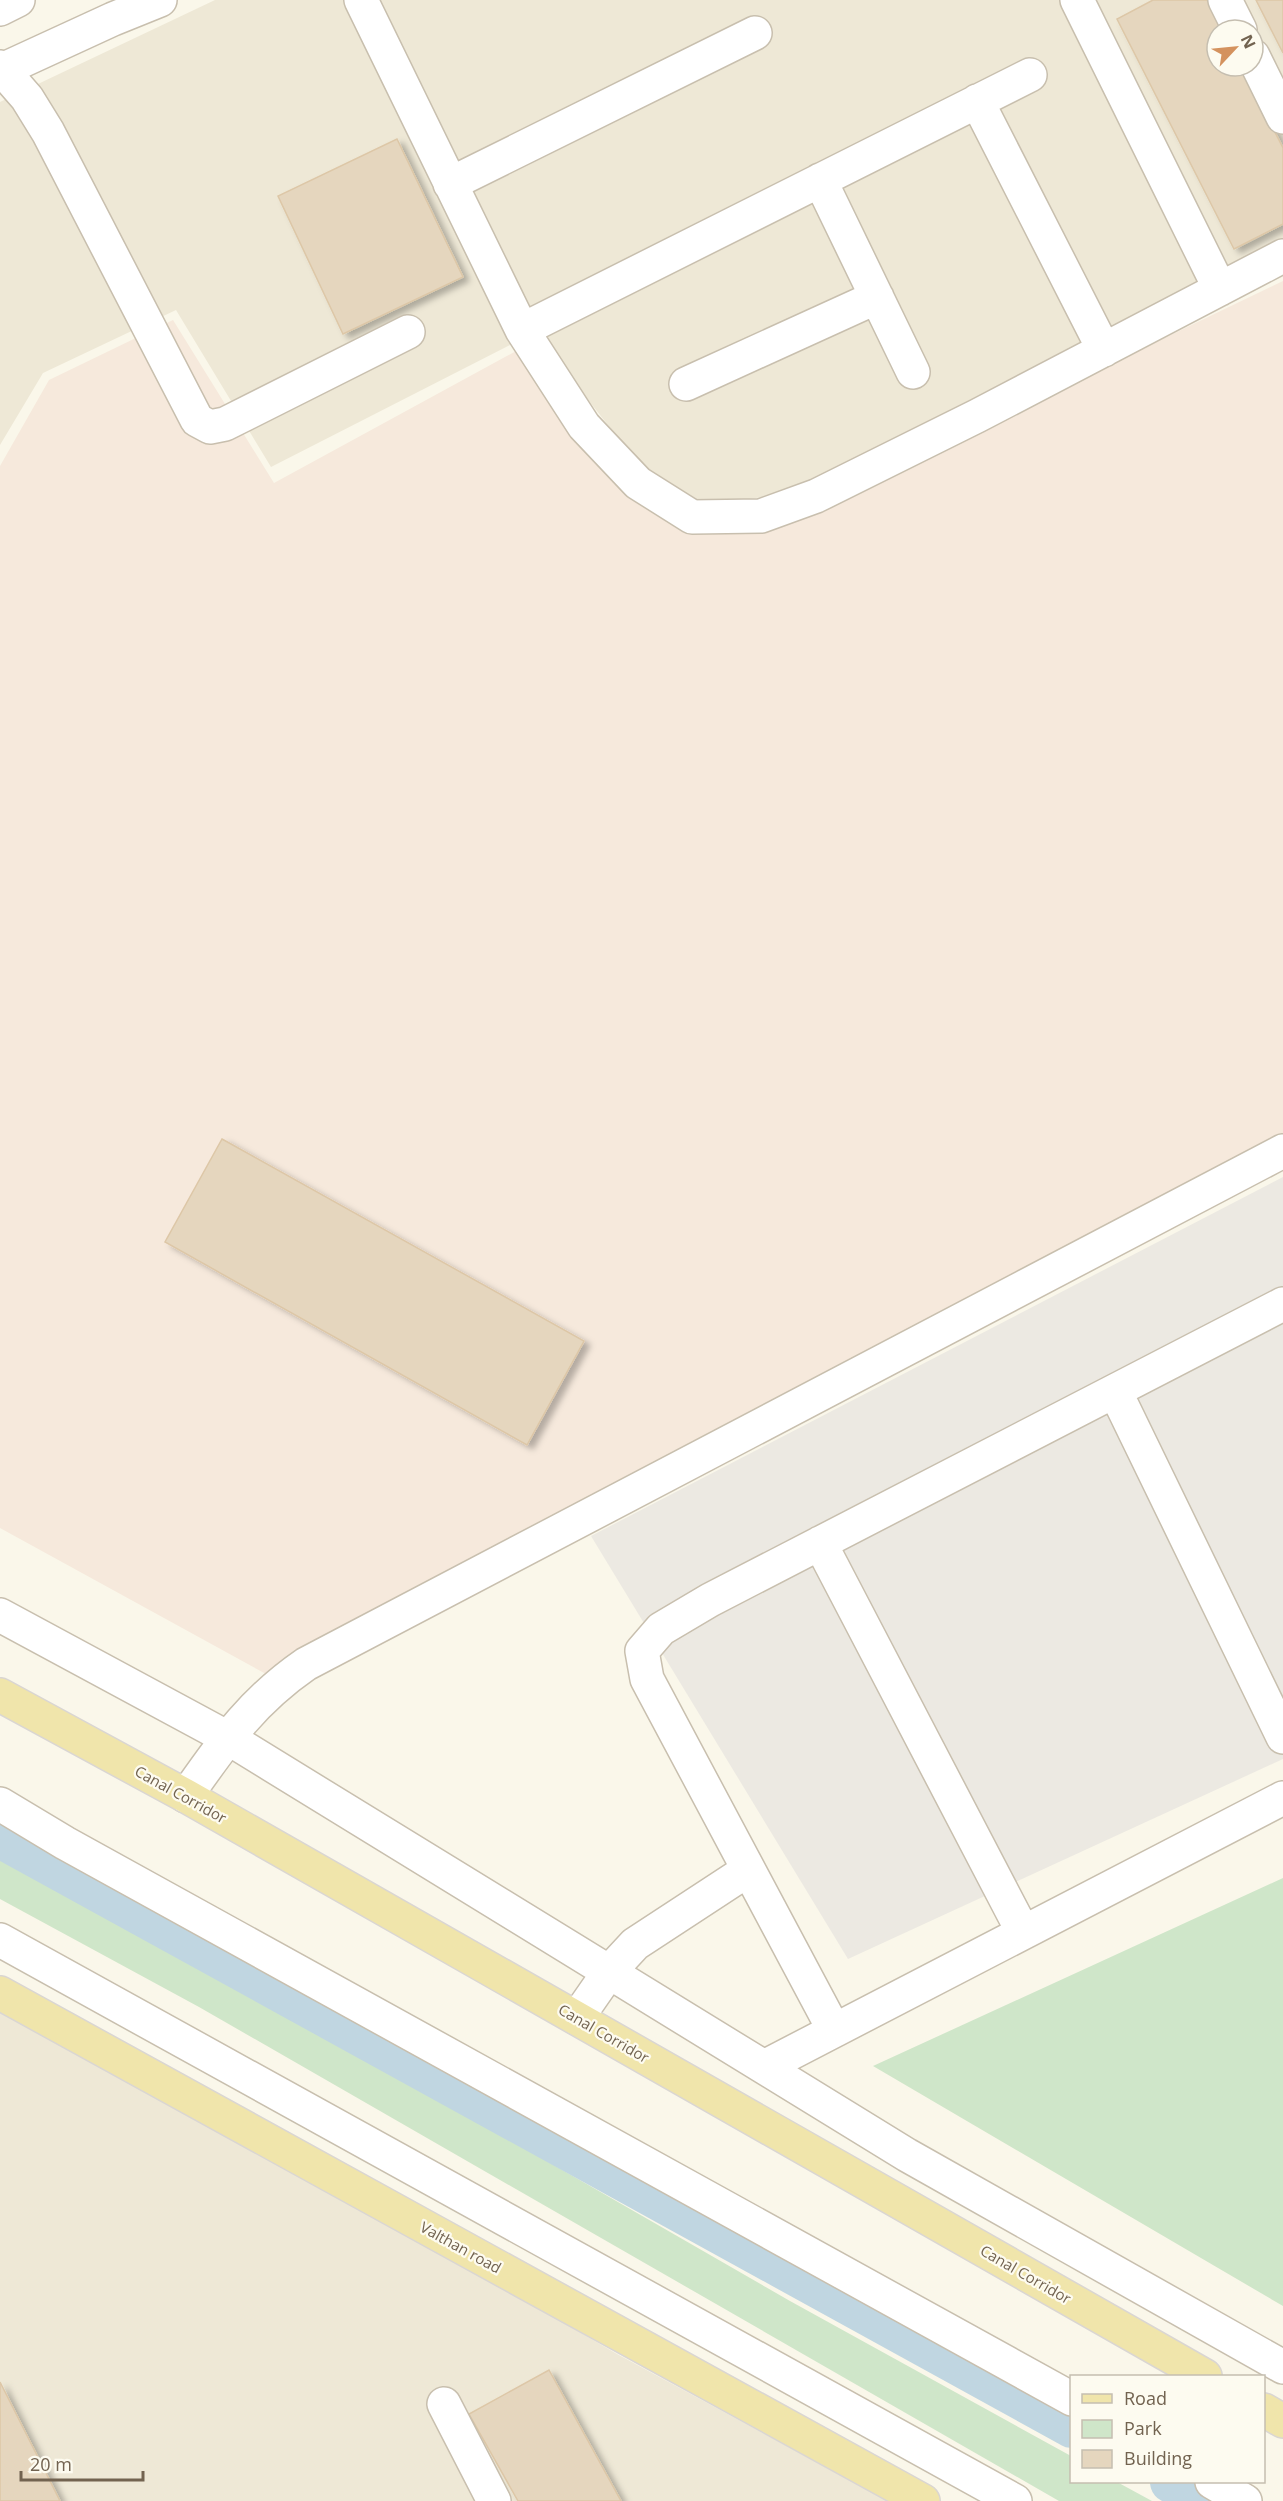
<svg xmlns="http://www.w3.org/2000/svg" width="1283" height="2501" viewBox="0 0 1283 2501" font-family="'Open Sans',sans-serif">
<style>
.residential{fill:#eee8d6;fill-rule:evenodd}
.commercial{fill:#f6e9dc}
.industrial{fill:#ece9e2}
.green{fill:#cfe6c9}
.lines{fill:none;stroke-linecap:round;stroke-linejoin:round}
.canal{stroke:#c0d6e1;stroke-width:42}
.building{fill:#e5d6be;stroke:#ddc7a7;stroke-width:1.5;filter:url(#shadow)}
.minor-casing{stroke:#c8bfae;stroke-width:36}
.major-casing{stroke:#dad6d2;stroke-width:36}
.minor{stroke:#fff;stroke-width:33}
.major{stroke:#f0e5ab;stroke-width:33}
.labels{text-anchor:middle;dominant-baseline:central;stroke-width:4.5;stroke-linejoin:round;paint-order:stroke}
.street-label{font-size:15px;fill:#726350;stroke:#fdfbf0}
</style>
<defs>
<filter id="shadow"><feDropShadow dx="6" dy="4" stdDeviation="3" flood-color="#0004"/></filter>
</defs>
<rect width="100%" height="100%" fill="#faf7ea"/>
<path class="residential" d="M 215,0 L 348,0 L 512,344 L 271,467 L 176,310 L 43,373 L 0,445 L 0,102 Z
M 378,0 L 1283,0 L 1283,244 L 808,490 L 703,506 L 644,471 L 520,313 ZM 1217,30 L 1253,30 L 1253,66 L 1217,66 Z
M 0,1993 L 617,2354 L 888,2501 L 0,2501 Z"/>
<path class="commercial" d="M 1283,281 L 1283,1135 L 266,1674 L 0,1528 L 0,466 L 49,380 L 173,320 L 274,483 L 518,350 L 697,533 L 820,504 Z"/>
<path class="industrial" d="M 1283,1177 L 1283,1759 L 848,1959 L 591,1536 Z"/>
<path class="green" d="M 0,1853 L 156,1942 L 350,2048 L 790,2301 L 1071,2456 L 1072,2482 L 1117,2482 L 1152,2501 L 1059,2501 L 199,2007 L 0,1899 Z
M 1283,1878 L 1283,2306 L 873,2066 Z"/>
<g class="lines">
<path class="canal" d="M 0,1837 L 1072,2427
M 1171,2482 L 1207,2501"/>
</g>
<path class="building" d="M 1153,0 L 1207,0 L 1223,30 L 1217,30 L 1217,66 L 1241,66 L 1283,148 L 1283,224 L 1234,249 L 1117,19 Z
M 1256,0 L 1283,0 L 1283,53 Z
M 397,139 L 463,277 L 343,334 L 278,196 Z
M 222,1139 L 584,1341 L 527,1445 L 165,1242 Z
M 549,2370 L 621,2501 L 518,2501 L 469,2414 Z
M 0,2382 L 60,2501 L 0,2501 Z"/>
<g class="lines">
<defs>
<path id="minor" d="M 361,0 L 522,330 L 584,426 L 638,483 L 692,517 L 761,516 L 816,496 L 977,416 L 1283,256
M 1077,0 L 1220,289
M 1225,0 L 1240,30
M 0,9 L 18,0
M 1253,56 L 1283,117
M 0,67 L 27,98 L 48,132 L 197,420 L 210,427 L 225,424 L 408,332
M 0,71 L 113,19 L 160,0
M 977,101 L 1104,350
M 820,180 L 913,372
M 450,184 L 755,33
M 522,330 L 1030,75
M 686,384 L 877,297
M 1115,1391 L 1283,1737
M 820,1543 L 1023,1932
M 0,1615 L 228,1738 L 907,2155 L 1283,2367
M 186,1796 C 224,1742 251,1702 306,1664 L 1283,1151
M 0,1804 L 65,1843 L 1072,2399
M 0,1940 L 1015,2501
M 577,2018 L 609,1972 L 635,1944 L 748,1870
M 834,2030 L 647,1679 L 642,1651 L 661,1629 L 710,1600 L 1283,1304
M 764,2067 L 1283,1798
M 444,2404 L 494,2501
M 1212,2482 L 1245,2501"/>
<path id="major" d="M 0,1695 L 186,1796 L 1205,2376
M 0,1993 L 923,2501
M 1264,2410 L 1283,2421"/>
</defs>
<use href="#minor" class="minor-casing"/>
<use href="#major" class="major-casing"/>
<use href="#minor" class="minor"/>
<use href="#major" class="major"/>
</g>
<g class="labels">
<g class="street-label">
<text transform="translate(181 1794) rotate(29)">Canal Corridor</text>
<text transform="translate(604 2033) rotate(30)">Canal Corridor</text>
<text transform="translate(461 2247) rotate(29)">Valthan road</text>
<text transform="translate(1026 2274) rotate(30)">Canal Corridor</text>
</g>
</g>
<rect x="1070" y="2375" width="195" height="108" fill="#fdfbf0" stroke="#c5beb0" stroke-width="1.5"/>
<rect x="1082" y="2394" width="30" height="9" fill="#f0e5ab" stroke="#c5beb0" stroke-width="1.5"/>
<text x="1124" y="2405" font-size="18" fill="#726350">Road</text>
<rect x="1082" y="2420" width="30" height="18" fill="#cfe6c9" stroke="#c5beb0" stroke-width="1.5"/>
<text x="1124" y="2435" font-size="18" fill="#726350">Park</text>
<rect x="1082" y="2450" width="30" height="18" fill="#e5d6be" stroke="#c5beb0" stroke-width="1.5"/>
<text x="1124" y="2465" font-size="18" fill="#726350">Building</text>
<g transform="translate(1235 48) rotate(64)"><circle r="28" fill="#fdfbf0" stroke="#c5beb0" stroke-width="1.5"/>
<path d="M0-4.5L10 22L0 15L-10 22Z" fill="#d4925e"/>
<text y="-9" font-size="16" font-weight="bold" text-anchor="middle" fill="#726350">N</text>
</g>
<path d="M21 2471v9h122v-9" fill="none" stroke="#726350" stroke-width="3"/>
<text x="30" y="2471" font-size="18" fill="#726350" stroke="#fdfbf0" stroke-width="4.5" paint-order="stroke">20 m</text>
</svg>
